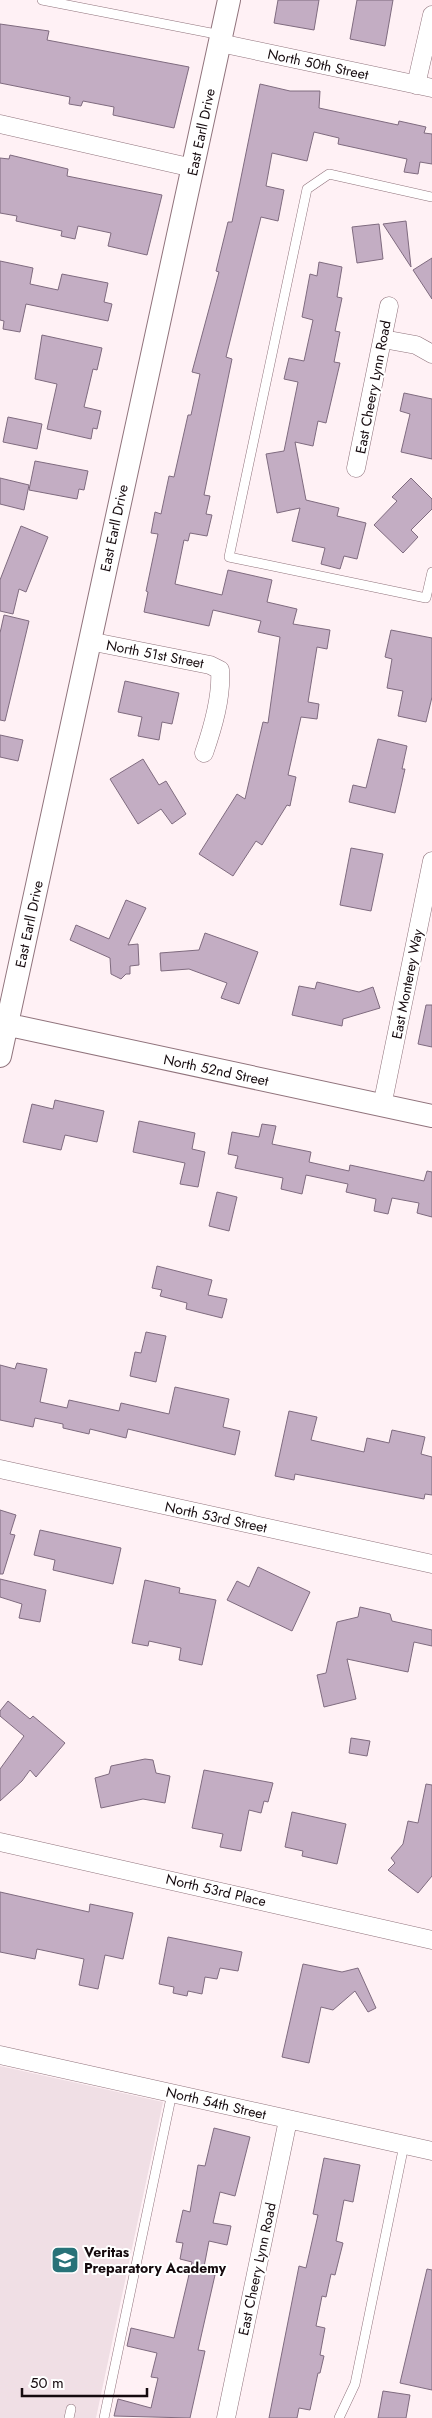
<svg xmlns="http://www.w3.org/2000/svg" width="432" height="2418" viewBox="0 0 432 2418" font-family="Jost,sans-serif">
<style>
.built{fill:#f0dfe5}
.building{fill:#c3adc3;stroke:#7f6b7f}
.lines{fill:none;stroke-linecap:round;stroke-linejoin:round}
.service-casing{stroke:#90737c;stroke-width:10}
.minor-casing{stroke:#90737c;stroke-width:19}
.tertiary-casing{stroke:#90737c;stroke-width:24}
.service{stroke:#fff;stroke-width:9}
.minor{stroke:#fff;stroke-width:18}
.tertiary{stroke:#fff;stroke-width:22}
.labels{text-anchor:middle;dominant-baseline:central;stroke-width:4;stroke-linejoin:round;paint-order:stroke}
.street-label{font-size:14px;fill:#150a0e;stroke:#fff}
.poi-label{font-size:14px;font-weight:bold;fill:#150a0e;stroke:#fff;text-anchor:start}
</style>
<rect width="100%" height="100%" fill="#fff1f5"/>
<path class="built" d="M 0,2066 L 163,2102 L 96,2418 L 0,2418 Z"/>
<path class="building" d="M 278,0 L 319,0 L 314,30 L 274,23 Z
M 357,0 L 393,0 L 385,46 L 350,39 Z
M 0,24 L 49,31 L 47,40 L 189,67 L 174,128 L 113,115 L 114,107 L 83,101 L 81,106 L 69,104 L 70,97 L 0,83 Z
M 260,84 L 290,91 L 320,91 L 319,108 L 398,125 L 399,121 L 426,127 L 424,133 L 432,134 L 432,164 L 420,162 L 418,174 L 404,172 L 407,159 L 338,144 L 339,138 L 314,132 L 307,161 L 272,153 L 266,186 L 284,190 L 278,221 L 261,217 L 226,357 L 232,359 L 204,495 L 210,496 L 206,514 L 212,515 L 207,536 L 190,533 L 188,541 L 184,540 L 175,584 L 222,595 L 228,570 L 272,580 L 267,602 L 297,609 L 293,624 L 330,630 L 327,649 L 317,647 L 308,702 L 319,704 L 317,719 L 301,717 L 288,775 L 296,777 L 290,806 L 287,805 L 262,845 L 256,841 L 233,876 L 199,854 L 237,794 L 245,799 L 263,722 L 268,723 L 280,637 L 258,632 L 261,621 L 213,610 L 209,626 L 144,612 L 148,592 L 146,591 L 158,534 L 151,533 L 155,512 L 161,514 L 169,476 L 174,477 L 188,415 L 191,415 L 200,374 L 192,372 L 219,272 L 216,271 L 228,222 L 232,222 Z
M 10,155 L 68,169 L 67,176 L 162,195 L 147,255 L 108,246 L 111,233 L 78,226 L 75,239 L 61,236 L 62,231 L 16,221 L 17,216 L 0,213 L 0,158 L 9,159 Z
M 406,221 L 411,267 L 383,224 Z
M 379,224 L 383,259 L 357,263 L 352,227 Z
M 432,258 L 432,299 L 413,270 Z
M 0,261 L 33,268 L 30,284 L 58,290 L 62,274 L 108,283 L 104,302 L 112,304 L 108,321 L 26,304 L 20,332 L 3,329 L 4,321 L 0,320 Z
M 319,262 L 342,267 L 337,297 L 342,298 L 335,331 L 340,332 L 334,362 L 340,363 L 326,423 L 318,421 L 313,446 L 295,442 L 306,500 L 339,508 L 337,516 L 366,523 L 357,559 L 344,556 L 340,569 L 321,564 L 325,548 L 292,541 L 300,508 L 277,513 L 266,454 L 284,451 L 298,382 L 284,379 L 289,358 L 304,361 L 313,320 L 302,317 L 310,274 L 317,276 Z
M 42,335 L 102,348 L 97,370 L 93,369 L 84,407 L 101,411 L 97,429 L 93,428 L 91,439 L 47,429 L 57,384 L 35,379 Z
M 404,393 L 432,399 L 432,459 L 401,452 L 410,414 L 400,411 Z
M 8,417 L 42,424 L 37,449 L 3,442 Z
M 35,461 L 88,471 L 84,490 L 79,489 L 77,499 L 29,490 Z
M 0,478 L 29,485 L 24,510 L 0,504 Z
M 411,478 L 432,499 L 432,509 L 411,530 L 418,537 L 403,553 L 374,525 L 397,501 L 392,497 Z
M 21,526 L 48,537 L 26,592 L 19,589 L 13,614 L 0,611 L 0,580 Z
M 4,615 L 29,621 L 5,721 L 0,720 L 0,633 Z
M 391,630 L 432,638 L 432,697 L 426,722 L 398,716 L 403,691 L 387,688 L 392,659 L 385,657 Z
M 125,681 L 179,693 L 172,724 L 162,722 L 159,740 L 138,736 L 142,717 L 118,712 Z
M 0,735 L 23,740 L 18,761 L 0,757 Z
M 378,739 L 407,746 L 402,769 L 405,769 L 395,813 L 349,802 L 353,785 L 366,788 Z
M 143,759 L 159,785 L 166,781 L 186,814 L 172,824 L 161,809 L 138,824 L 110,779 Z
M 351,848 L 383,854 L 371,911 L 340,905 Z
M 126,900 L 146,908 L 128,945 L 138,944 L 139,965 L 130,966 L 130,974 L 126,974 L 121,979 L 111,974 L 110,958 L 70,940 L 76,925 L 109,939 Z
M 205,933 L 258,952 L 239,1004 L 221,998 L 227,983 L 189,969 L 161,971 L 160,953 L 199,950 Z
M 317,982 L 359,992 L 373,987 L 380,1008 L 343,1019 L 342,1026 L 292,1015 L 299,986 L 315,989 Z
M 426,1005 L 432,1005 L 432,1047 L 418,1044 Z
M 55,1100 L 104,1111 L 97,1142 L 65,1135 L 61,1150 L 23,1142 L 32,1104 L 53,1109 Z
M 139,1121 L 195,1133 L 192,1149 L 205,1152 L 198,1187 L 180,1184 L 185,1163 L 133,1152 Z
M 262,1124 L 276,1126 L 272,1144 L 311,1152 L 309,1162 L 349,1171 L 350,1165 L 424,1181 L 427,1171 L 432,1172 L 432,1217 L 417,1213 L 419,1203 L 392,1198 L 388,1214 L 374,1211 L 376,1199 L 346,1192 L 348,1184 L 306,1175 L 302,1194 L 281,1189 L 283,1178 L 235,1168 L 238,1156 L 228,1154 L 232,1132 L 259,1137 Z
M 217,1192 L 237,1197 L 229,1231 L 209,1226 Z
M 157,1266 L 212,1280 L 208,1295 L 227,1299 L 222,1318 L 186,1309 L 187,1303 L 160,1296 L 162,1290 L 152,1288 Z
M 146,1332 L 166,1336 L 156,1382 L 130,1376 L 135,1352 L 141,1353 Z
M 17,1363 L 47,1369 L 40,1402 L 67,1408 L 69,1400 L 119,1411 L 121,1403 L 169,1414 L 175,1387 L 229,1399 L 223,1427 L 240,1431 L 235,1455 L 128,1429 L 126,1438 L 90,1429 L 89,1434 L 63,1428 L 63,1424 L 35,1418 L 33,1427 L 0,1420 L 0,1365 L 15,1369 Z
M 289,1411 L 317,1417 L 311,1440 L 364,1452 L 367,1438 L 389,1443 L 392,1430 L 425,1437 L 421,1454 L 432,1457 L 432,1495 L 425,1494 L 424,1499 L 295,1474 L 294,1480 L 275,1476 Z
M 0,1510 L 16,1515 L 10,1534 L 15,1535 L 3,1574 L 0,1574 Z
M 40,1530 L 121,1548 L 113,1584 L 53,1570 L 55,1560 L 34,1555 Z
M 258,1567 L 310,1592 L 292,1631 L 227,1600 L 237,1581 L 249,1587 Z
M 0,1579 L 46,1590 L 40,1622 L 19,1618 L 22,1604 L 0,1597 Z
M 145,1580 L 180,1588 L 179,1593 L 216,1600 L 202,1665 L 179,1660 L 181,1648 L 149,1641 L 148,1646 L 132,1643 Z
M 360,1607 L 390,1614 L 392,1621 L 432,1630 L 432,1646 L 414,1642 L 408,1672 L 347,1659 L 356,1699 L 324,1707 L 317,1675 L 326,1673 L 337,1622 L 358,1617 Z
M 8,1701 L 30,1719 L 33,1716 L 65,1743 L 36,1777 L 30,1770 L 22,1781 L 0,1801 L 0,1769 L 24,1736 L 0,1716 L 0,1711 Z
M 351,1738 L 370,1741 L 367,1756 L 349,1753 Z
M 145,1759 L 153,1760 L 156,1773 L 170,1776 L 165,1803 L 143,1799 L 101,1808 L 95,1778 L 109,1774 L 111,1766 Z
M 204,1770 L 273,1783 L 268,1802 L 264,1801 L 261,1813 L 249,1810 L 241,1851 L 220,1847 L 223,1834 L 192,1828 Z
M 426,1784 L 432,1785 L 432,1876 L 418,1893 L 388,1870 L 395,1863 L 391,1858 L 403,1844 L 408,1821 L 418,1823 Z
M 292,1812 L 346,1824 L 337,1864 L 302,1856 L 303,1851 L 285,1847 Z
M 0,1892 L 89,1912 L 90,1904 L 133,1913 L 123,1959 L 105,1955 L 98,1989 L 79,1985 L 84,1959 L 37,1949 L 35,1959 L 0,1952 Z
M 168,1937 L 242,1952 L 238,1971 L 220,1968 L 217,1979 L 205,1977 L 202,1994 L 188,1991 L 187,1996 L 173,1993 L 174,1987 L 159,1984 Z
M 303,1964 L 342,1972 L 358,1968 L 376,2008 L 368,2012 L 355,1991 L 333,2010 L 321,2007 L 309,2063 L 282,2057 Z
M 214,2128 L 250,2137 L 235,2196 L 220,2192 L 213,2223 L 231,2226 L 227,2245 L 209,2241 L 203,2272 L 215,2275 L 198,2350 L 205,2351 L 190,2418 L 114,2416 L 118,2399 L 151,2408 L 158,2378 L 151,2377 L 157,2353 L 127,2346 L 131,2328 L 174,2338 L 192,2262 L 180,2259 L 183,2243 L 176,2242 L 183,2210 L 190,2212 L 198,2165 L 205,2166 Z
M 324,2158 L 360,2165 L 353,2202 L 344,2200 L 336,2241 L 343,2243 L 335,2275 L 331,2274 L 326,2297 L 322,2296 L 316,2326 L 325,2328 L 320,2355 L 324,2356 L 320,2373 L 318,2373 L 310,2410 L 299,2408 L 297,2418 L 269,2418 L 299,2266 L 306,2268 L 318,2215 L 313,2214 Z
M 427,2269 L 432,2270 L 432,2390 L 400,2383 Z
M 383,2391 L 410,2395 L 406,2418 L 378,2418 Z"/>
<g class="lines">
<defs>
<path id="service" d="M 42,0 L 221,35
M 432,197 L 329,174 L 307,189 L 229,557 L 426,598 L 432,572
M 69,2418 L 71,2409
M 104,2418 L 172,2093
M 339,2418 L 355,2384 L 404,2145"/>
<path id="minor" d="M 220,43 L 432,88
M 416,85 L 432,15
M 0,124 L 193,168
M 383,339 L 416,345 L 432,354
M 356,468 L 389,306
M 89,641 L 210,665 L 220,670 C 222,697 213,727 204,753
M 382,1106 L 432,861
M 0,1469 L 432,1564
M 0,1842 L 432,1940
M 0,2055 L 432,2151
M 226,2418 L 288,2120"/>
<path id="tertiary" d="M 0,1023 L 432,1116
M 0,1056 L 229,0"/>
</defs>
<use href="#service" class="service-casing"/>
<use href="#minor" class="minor-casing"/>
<use href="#tertiary" class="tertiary-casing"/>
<use href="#service" class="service"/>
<use href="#minor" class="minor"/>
<use href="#tertiary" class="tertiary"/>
</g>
<defs>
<symbol id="school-square" viewBox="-11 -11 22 22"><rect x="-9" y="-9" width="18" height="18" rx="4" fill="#287278" stroke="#fff"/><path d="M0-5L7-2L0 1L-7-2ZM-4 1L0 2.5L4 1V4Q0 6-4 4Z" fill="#fff"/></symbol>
</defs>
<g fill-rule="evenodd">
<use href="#school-square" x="49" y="2244" width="32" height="32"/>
</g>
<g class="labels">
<g class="street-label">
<text transform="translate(318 64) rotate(12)">North 50th Street</text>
<text transform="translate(201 132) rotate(-78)">East Earll Drive</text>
<text transform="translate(373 387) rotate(-79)">East Cheery Lynn Road</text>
<text transform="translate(114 528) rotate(-78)">East Earll Drive</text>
<text transform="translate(155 654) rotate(11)">North 51st Street</text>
<text transform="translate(29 924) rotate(-78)">East Earll Drive</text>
<text transform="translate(407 984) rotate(-79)">East Monterey Way</text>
<text transform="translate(216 1070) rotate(12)">North 52nd Street</text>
<text transform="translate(216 1517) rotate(12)">North 53rd Street</text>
<text transform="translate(216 1890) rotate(13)">North 53rd Place</text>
<text transform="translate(216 2103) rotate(13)">North 54th Street</text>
<text transform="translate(257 2269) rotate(-78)">East Cheery Lynn Road</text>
</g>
<g class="poi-label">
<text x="84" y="2252">Veritas<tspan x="84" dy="16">Preparatory Academy</tspan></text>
</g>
</g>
<path d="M22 2388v8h125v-8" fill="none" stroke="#150a0e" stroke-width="2.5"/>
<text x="30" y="2388" font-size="15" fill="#150a0e" stroke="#ffffff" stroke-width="4" paint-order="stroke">50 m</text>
</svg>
